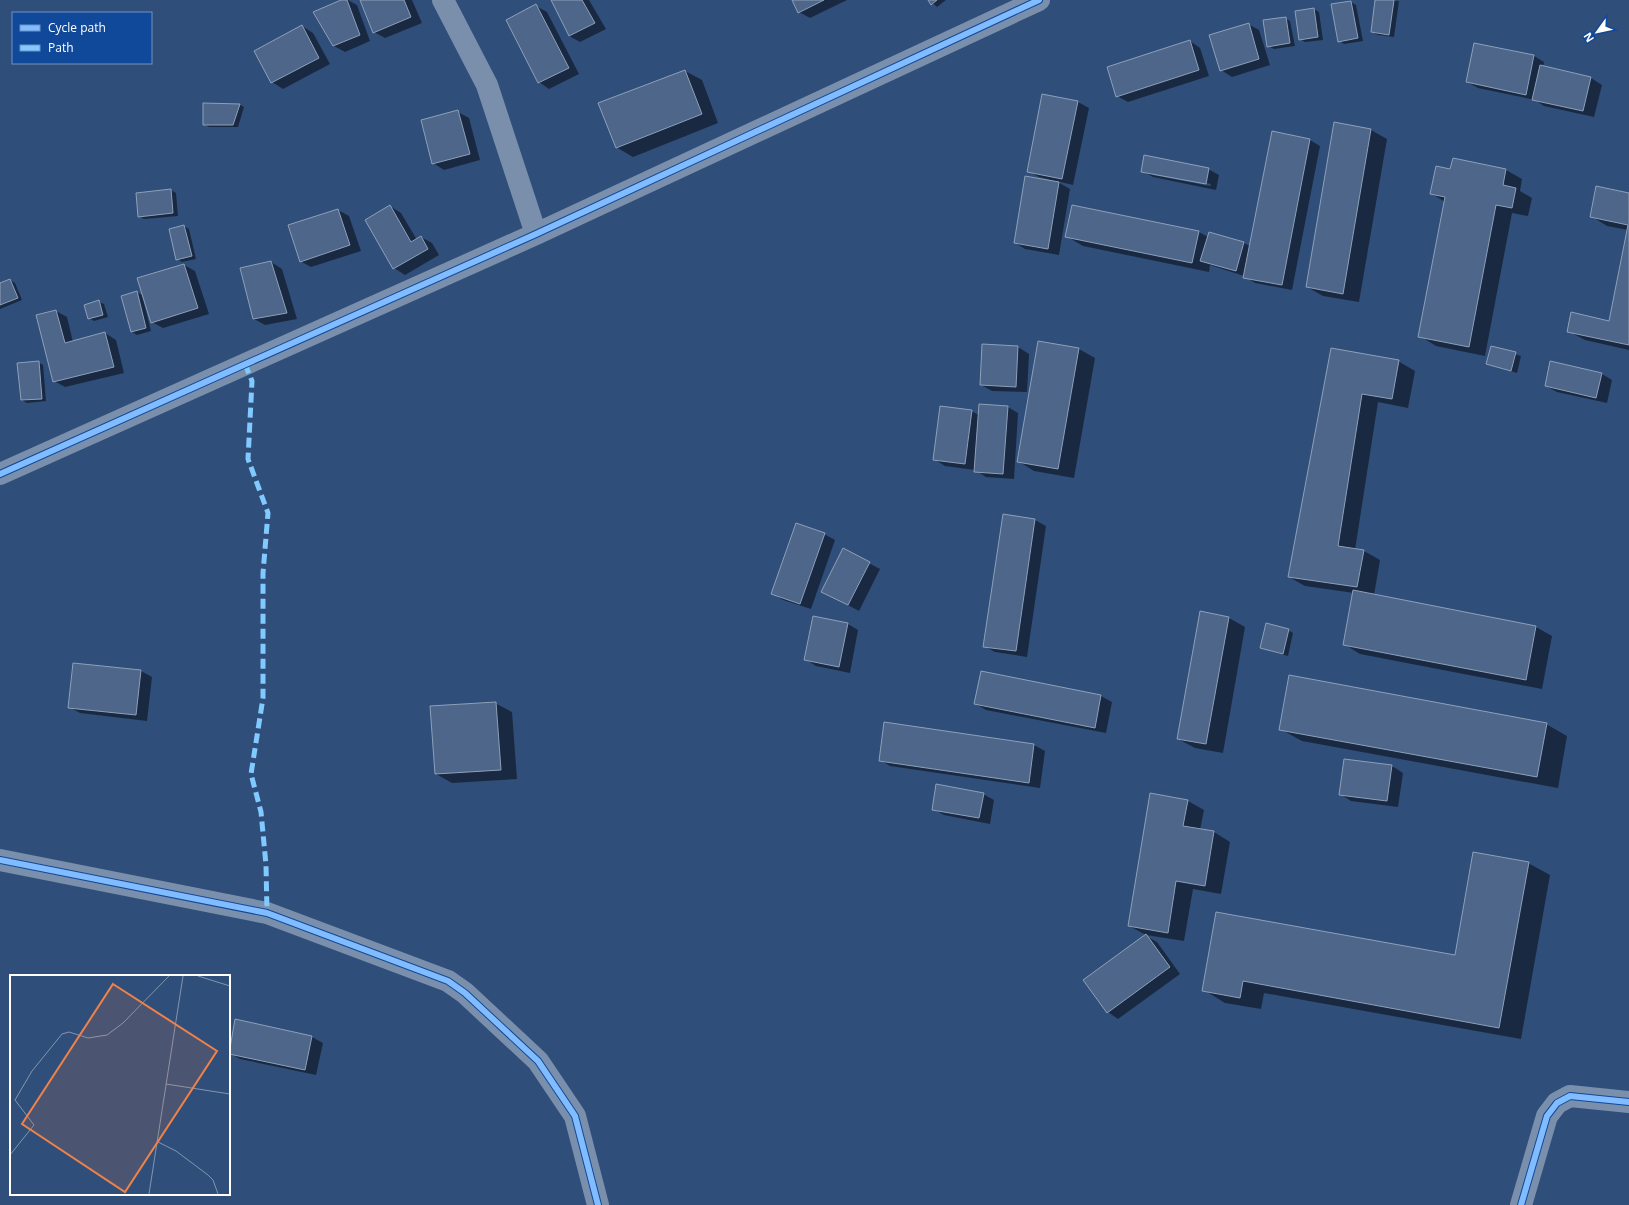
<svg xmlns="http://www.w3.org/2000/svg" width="1629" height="1205" viewBox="0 0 1629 1205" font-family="'Open Sans',sans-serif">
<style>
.shadow{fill:#0007;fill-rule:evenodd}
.building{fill:#4d6689;stroke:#8ea0b9}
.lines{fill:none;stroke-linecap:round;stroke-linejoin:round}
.minor{stroke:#7a8fac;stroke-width:22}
.quiet{stroke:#80caff;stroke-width:5;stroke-dasharray:10 5;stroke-linecap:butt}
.cycleway-casing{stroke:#104999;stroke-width:8}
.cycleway{stroke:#80bcff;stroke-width:6}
.inset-road{fill:none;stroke:#8395af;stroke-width:1}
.view{fill:#ee8249;fill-opacity:0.15;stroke:#ee8249;stroke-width:2}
.inset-edge{fill:none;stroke:#fff;stroke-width:2}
</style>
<rect width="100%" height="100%" fill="#304e7a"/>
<path class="shadow" d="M 344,0 L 348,0 L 357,5 L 370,41 L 345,52 L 334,46 Z
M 361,0 L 412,0 L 422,23 L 385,38 L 374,32 Z
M 552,0 L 589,0 L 606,29 L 580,42 L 569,36 Z
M 793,0 L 847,0 L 810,18 L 799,12 Z
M 929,0 L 946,0 L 937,7 Z
M 1376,0 L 1399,1 L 1394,37 L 1378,35 L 1372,32 Z
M 1351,2 L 1356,5 L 1363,41 L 1344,44 L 1339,41 Z
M 536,6 L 547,12 L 579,74 L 549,89 L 539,82 Z
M 1314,9 L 1319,12 L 1323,40 L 1305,42 L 1300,39 Z
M 1285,18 L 1290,21 L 1295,46 L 1274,49 L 1268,46 Z
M 1248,24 L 1259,30 L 1270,65 L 1232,77 L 1221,70 Z
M 302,26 L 313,33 L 330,64 L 283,89 L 272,82 Z
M 1190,41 L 1200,48 L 1209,76 L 1128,102 L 1117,96 Z
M 1534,56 L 1544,62 L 1543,67 L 1591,78 L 1602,85 L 1594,117 L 1544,106 L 1535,100 L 1478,88 L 1467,82 Z
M 685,71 L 702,80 L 718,123 L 633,157 L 616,147 L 599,104 Z
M 1043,95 L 1078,102 L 1089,108 L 1073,185 L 1056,181 L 1070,189 L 1059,255 L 1025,249 L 1015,243 L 1055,181 L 1039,177 L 1028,171 Z
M 239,104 L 244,107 L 238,127 L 209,127 L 204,124 Z
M 458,112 L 469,118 L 480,160 L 444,170 L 433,163 Z
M 1335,123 L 1371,130 L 1387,139 L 1359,302 L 1323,296 L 1307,287 Z
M 1310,140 L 1320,146 L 1292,290 L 1255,283 L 1244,276 L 1210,265 L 1209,272 L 1083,246 L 1066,236 L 1073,206 L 1199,232 L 1208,237 L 1244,243 L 1250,246 Z
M 1208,169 L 1219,175 L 1216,190 L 1153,177 L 1142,171 ZM 1153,173 L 1211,184 L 1210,186 L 1153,175 Z
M 1451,170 L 1506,170 L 1522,179 L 1520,191 L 1532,198 L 1528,216 L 1512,213 L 1485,356 L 1436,346 L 1420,336 L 1445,202 L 1432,194 Z
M 171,190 L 176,193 L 178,216 L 144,219 L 139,216 Z
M 1629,194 L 1629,350 L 1585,340 L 1568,331 L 1609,322 L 1628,230 L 1607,226 L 1591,216 Z
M 390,206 L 401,213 L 417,240 L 421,237 L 432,243 L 439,255 L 405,275 L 394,268 Z
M 338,210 L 349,216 L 361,251 L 311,267 L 300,261 L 289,226 Z
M 184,226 L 189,229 L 196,259 L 182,262 L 177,259 L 170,229 Z
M 271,262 L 282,269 L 297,319 L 265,325 L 254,319 Z
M 184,265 L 195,271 L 209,314 L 163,328 L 152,322 Z
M 10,280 L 15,283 L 22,300 L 0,309 L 0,284 Z
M 137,292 L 142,295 L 151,331 L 137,335 L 132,332 L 123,296 Z
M 99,302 L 104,304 L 108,317 L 94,321 L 89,318 Z
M 56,311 L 67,317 L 73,342 L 105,333 L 116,340 L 124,373 L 65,387 L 54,381 Z
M 1039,342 L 1079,349 L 1095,358 L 1074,478 L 1034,471 L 1018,461 Z
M 1018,347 L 1029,354 L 1027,392 L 992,391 L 981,385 Z
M 1492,347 L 1521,356 L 1517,373 L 1488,364 Z
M 1332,349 L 1398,361 L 1415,371 L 1408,408 L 1378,402 L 1355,550 L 1364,551 L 1380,560 L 1374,595 L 1536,627 L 1552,636 L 1542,689 L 1360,654 L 1344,644 L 1354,593 L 1305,586 L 1289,577 Z
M 38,362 L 43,365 L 46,401 L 27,403 L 22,400 Z
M 1602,374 L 1612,380 L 1607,403 L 1557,392 L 1546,386 Z
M 1008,407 L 1018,413 L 1014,479 L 986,477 L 975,470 L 945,466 L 934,459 L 971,411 L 979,415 Z
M 1035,520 L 1046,526 L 1027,657 L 995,652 L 984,646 Z
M 824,534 L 835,540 L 811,609 L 783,600 L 773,594 Z
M 844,550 L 880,569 L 859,611 L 833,597 Z
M 1201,613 L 1229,618 L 1245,627 L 1223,753 L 1195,748 L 1178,739 Z
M 848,624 L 858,630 L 850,673 L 816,666 L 805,659 Z
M 1288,630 L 1293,633 L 1288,656 L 1261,648 Z
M 141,671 L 152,677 L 147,721 L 80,713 L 69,707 Z
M 981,672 L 1101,696 L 1112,702 L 1106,733 L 986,710 L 976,704 Z
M 495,703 L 512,712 L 517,779 L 452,783 L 436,774 Z
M 885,723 L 1034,745 L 1045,751 L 1040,788 L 890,766 L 880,760 Z
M 1546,724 L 1567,736 L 1558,788 L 1302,741 L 1280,729 Z
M 1345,760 L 1392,766 L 1403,773 L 1398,807 L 1351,801 L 1340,794 Z
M 983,794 L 994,800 L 990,824 L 944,815 L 933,809 Z
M 1188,801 L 1204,810 L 1200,830 L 1214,832 L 1230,842 L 1221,894 L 1193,889 L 1184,941 L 1146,935 L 1129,926 Z
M 1528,863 L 1550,875 L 1521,1039 L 1264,993 L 1261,1009 L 1225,1003 L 1204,990 L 1217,913 L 1455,957 Z
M 1146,936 L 1157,942 L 1180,974 L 1118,1019 L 1108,1012 Z
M 236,1020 L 312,1037 L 323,1043 L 316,1075 L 240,1059 L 229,1053 Z"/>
<path class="building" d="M 341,0 L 347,0 L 360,35 L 333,46 L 313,12 Z
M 360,0 L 404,0 L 411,17 L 373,33 Z
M 551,0 L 582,0 L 595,23 L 569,36 Z
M 792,0 L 824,0 L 798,13 Z
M 928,0 L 937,0 L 931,5 Z
M 1375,0 L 1394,0 L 1389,35 L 1371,32 Z
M 1351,1 L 1358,38 L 1338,42 L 1331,4 Z
M 536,4 L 569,68 L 538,83 L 506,20 Z
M 1314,8 L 1318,37 L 1299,40 L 1295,11 Z
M 1286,17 L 1290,43 L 1267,47 L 1263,20 Z
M 1249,23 L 1259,59 L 1220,71 L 1209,35 Z
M 302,25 L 319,58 L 271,83 L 254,51 Z
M 1190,40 L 1199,70 L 1116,97 L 1107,67 Z
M 1474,43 L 1534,55 L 1526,95 L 1466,82 Z
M 1540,65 L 1591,77 L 1583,111 L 1532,100 Z
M 685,70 L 702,114 L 616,148 L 598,103 Z
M 1042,94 L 1078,101 L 1062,179 L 1027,172 Z
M 203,103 L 240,104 L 233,125 L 203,125 Z
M 458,110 L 470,154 L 432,164 L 421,120 Z
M 1334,122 L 1371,129 L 1343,294 L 1306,287 Z
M 1272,131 L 1310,139 L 1282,285 L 1243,278 Z
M 1144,155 L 1209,168 L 1206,184 L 1141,172 Z
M 1453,158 L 1506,169 L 1503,185 L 1516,188 L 1512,208 L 1496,205 L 1469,347 L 1418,337 L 1445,197 L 1430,194 L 1436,166 L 1450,169 Z
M 1025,176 L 1059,182 L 1048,249 L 1014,243 Z
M 1596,186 L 1629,193 L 1629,345 L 1567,332 L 1571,312 L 1609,321 L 1628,225 L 1590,217 Z
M 171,189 L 173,213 L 138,217 L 136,193 Z
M 390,205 L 411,242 L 421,236 L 428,249 L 393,269 L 365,220 Z
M 1072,205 L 1199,231 L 1192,263 L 1065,237 Z
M 338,209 L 350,245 L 300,262 L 288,225 Z
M 184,225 L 192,256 L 176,260 L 169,229 Z
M 1209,232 L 1244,242 L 1236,271 L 1200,261 Z
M 271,261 L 287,313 L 253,319 L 240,268 Z
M 184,264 L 198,308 L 151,323 L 137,278 Z
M 10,279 L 18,298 L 0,305 L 0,283 Z
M 137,291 L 146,328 L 131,332 L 121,296 Z
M 99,300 L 103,315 L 88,319 L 84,305 Z
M 56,310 L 65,343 L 105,332 L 114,367 L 53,382 L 36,315 Z
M 1038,341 L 1079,348 L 1058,469 L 1017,462 Z
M 982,344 L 1018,346 L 1016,387 L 980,385 Z
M 1491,346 L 1516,352 L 1511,371 L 1486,364 Z
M 1331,348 L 1399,360 L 1392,399 L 1362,394 L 1338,546 L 1364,550 L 1357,587 L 1288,577 Z
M 39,361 L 42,399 L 21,400 L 17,363 Z
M 1550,361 L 1602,373 L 1596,398 L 1545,386 Z
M 979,404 L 1008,406 L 1003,474 L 974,472 Z
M 940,406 L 972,410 L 965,464 L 933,460 Z
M 1003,514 L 1035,519 L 1016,651 L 983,647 Z
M 796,523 L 825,533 L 800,604 L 771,594 Z
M 843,548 L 870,562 L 848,605 L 821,592 Z
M 1353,590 L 1536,626 L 1526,680 L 1343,645 Z
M 1200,611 L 1229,617 L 1206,744 L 1177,739 Z
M 813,616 L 848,623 L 839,667 L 804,660 Z
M 1266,623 L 1289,629 L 1283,654 L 1260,648 Z
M 73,663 L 141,670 L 136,715 L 68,708 Z
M 981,671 L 1101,695 L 1095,728 L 974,704 Z
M 1289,675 L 1547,723 L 1537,777 L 1279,730 Z
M 496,702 L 501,770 L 435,774 L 430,706 Z
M 884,722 L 1034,744 L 1029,783 L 879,761 Z
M 1344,759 L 1392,765 L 1387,801 L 1339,795 Z
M 936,784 L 984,793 L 979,818 L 932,810 Z
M 1150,793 L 1188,800 L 1183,826 L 1214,831 L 1205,886 L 1176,881 L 1168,933 L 1128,926 Z
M 1473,852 L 1529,862 L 1499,1028 L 1243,981 L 1240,998 L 1202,991 L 1216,912 L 1455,955 Z
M 1146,934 L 1170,967 L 1107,1013 L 1083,980 Z
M 235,1019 L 312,1036 L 305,1070 L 229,1054 Z"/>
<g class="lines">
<path class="minor" d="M 443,0 L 487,85 L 536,234
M 0,474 L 536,234 L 1039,0
M 0,860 L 267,913 L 448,981 L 465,993 L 538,1061 L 575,1116 L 598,1205
M 1521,1205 L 1547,1116 L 1557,1103 L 1570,1096 L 1629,1102"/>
<path class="quiet" d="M 245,364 L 252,381 L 248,459 L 268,513 L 263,573 L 263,698 L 251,774 L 261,812 L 266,865 L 267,913"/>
<defs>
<path id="cycleway" d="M 0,474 L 536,234 L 1039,0
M 0,860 L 267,913 L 448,981 L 465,993 L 538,1061 L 575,1116 L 598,1205
M 1521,1205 L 1547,1116 L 1557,1103 L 1570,1096 L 1629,1102"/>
</defs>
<use href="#cycleway" class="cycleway-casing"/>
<use href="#cycleway" class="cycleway"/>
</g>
<g transform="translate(10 975)">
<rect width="220" height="220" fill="#304e7a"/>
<path class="inset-road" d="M 188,1 L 220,11M 156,109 L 220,119M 148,167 L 166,176 L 198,200 L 203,205 L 208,219M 0,180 L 24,150 L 5,125 L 22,96 L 52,59 L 59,57 L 78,63 L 97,60 L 113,48 L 159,1M 139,219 L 173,1"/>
<path class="view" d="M 103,9 L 207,76 L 115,217 L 12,149 Z"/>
<rect width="220" height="220" class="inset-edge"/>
</g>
<rect x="12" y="12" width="140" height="52" fill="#104999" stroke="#7092c2"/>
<rect x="20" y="25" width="20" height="6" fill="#80bcff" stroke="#7092c2"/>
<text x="48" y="32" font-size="12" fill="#ffffff">Cycle path</text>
<rect x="20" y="45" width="20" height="6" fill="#80caff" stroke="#7092c2"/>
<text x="48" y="52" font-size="12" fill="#ffffff">Path</text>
<g transform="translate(1597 32) rotate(237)" stroke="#104999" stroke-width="3" paint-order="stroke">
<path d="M0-3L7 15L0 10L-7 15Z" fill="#ffffff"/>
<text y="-6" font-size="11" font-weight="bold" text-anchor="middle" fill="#ffffff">N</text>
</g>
</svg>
